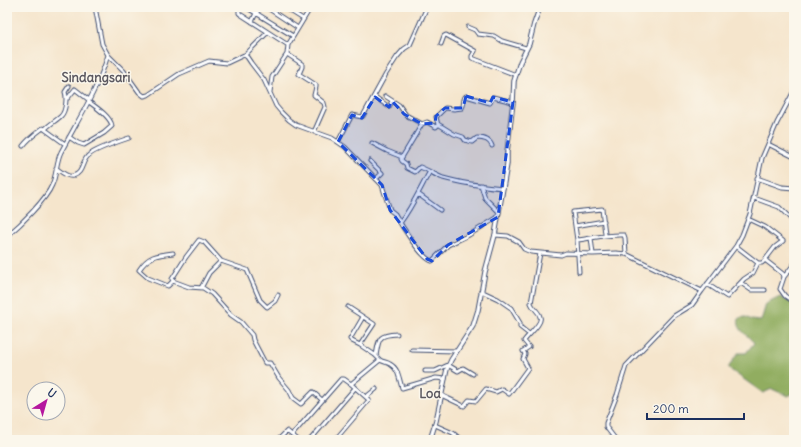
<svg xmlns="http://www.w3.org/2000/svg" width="801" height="447" viewBox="0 0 801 447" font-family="Delius,sans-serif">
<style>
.forest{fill:#91ad60;stroke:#566e5f}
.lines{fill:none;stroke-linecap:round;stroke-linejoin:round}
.minor-casing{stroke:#3c4a6e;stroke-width:5}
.tertiary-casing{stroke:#3c4a6e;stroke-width:5.5}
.minor{stroke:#fff;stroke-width:3}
.tertiary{stroke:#fff;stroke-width:3.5}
.marked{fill:#1d4ed8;fill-opacity:0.2;stroke:#1d4ed8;stroke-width:3;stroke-dasharray:8 5;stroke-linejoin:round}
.labels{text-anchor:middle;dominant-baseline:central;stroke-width:3;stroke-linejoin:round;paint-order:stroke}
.quarter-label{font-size:13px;font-weight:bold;fill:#5b5860;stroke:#fbf7ec}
</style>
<rect width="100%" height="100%" fill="#fbf7ec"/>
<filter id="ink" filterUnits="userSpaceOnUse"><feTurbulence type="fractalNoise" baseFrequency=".025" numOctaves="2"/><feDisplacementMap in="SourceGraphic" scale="8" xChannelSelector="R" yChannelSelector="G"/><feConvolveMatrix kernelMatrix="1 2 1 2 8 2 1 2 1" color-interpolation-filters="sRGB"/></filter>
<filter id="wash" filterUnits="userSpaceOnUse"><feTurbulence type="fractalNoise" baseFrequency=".012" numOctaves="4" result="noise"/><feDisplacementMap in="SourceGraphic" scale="16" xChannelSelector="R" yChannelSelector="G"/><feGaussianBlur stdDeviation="0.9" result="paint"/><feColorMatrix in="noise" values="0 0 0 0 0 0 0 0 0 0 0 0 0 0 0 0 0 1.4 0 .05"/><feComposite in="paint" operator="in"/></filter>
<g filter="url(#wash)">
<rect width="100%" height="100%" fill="#f5e5cc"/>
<path class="forest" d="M 780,297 L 794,304 L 794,393 L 788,396 L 772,389 L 763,393 L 728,368 L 738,353 L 746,353 L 754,343 C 747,334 736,330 739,318 L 746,317 L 751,320 L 761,321 L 766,304 Z"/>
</g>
<g filter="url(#ink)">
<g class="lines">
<defs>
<path id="minor" d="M 239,7 L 239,13 L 240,14 L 268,32
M 246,7 L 293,36
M 266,7 L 298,28
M 284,7 L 303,19
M 252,22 L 256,13 L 262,7
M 468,27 L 475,30 L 478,34 L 494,36 L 502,41 L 526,48
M 441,44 L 444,36 L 446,35 L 475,51 L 472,56 L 472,58 L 516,75
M 288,45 L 311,7
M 287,54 L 302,64 L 302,67 L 299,74 L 316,85 L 316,87 L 314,95 L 324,103 L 325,107 L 314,132
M 108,55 L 124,71 L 139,92 L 144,96 L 148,95 L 179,74 L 209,61 L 227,63 L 244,55 L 247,57 L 251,63 L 264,80 L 276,106 L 281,112 L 289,120 L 296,125 L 332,138 L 345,147 L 382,185 L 390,210 L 395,214 C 401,225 421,258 432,261 L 448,245 L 469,235 L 498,217
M 245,55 L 268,32 L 288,45 L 287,54 L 272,77 L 270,92
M 385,96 L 399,105 L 406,115 L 422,124 L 427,122 L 436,127 L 438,125 L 436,117 L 445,108 L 454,109 L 462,108 C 465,104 462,99 466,96 L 490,103 L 493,97 L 513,102
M 375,97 L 389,107 L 392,101
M 68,98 L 75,89 L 89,100
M 422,124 L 401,159 L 402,161 L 406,164 L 407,168 L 415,172 L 420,167 C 428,170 435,175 443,178 C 464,184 482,186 503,188
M 438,124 L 454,134 L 463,137 L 465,140 L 472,142 L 477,138 C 483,138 490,140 492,146
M 45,129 C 50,124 57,120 61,116 C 66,111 67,97 65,92 L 69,86
M 69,137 L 78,143 L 84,145 L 104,133 L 112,126 C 111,117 96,107 89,102
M 338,142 L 352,115 L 362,117 L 363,116 L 386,74 L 397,57 L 404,49 L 410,45 L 427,7
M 372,143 L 387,151 L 402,157
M 768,144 L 794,157
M 23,146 C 29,138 35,134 43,128 L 65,144
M 370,161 L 382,173 L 376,179
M 56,168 C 60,171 68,178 73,176 C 84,173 81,161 89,155 C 96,149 120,141 129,138
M 757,178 L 782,187 L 794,188
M 481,185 L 485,198 L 499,212
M 418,194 L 440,210
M 754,198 L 779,207 L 794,222
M 748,219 L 765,227 L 783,241 L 775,247 L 765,260
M 400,223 C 412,207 419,191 429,173
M 575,226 L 604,221
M 495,235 L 508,236 L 519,242 L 524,249 L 531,252 L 561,255 L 566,253 L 593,254 L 616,253 L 626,254 L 702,291 L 736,246 L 742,235 L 750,214 L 762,158 L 777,123 L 794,91
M 7,236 C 20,225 46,200 52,185 C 57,174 56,162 61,152 C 78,120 98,89 108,55 L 102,44 L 95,7
M 591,238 L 593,254
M 577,240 C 594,238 607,234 624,235 L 625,238 L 626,254
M 736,246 L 758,263
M 173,253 C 156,255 148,256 139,270 L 148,278 L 168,286 L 173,281 L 172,279 L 186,257 L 199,240 L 204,242 L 221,261 L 247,270 L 260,300 L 267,307 L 275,301 L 278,295
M 794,264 L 784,277 L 780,289 L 785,296 L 794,302
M 579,272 L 577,240 L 573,212 L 602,209 L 605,234
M 173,281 L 189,287 L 203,288 L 212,294 L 231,315 L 241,322 L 252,335 L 253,340 L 265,363 L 270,363 L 279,378 L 289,390 L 293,398 L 301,404 L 313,392 L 322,400
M 741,283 L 751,290 L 765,290
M 707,284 L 727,297 L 744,279 L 753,273 L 758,263 L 762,263 L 765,260 L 783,274 L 784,277
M 201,288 L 209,273 L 221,261
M 481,291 L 498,299 L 511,308 L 520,323 L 520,327 L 529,334
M 348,307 L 374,324 L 360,345 L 375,355 L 380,360
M 360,345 L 352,341 L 350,339 L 363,317
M 412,350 L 457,351
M 376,356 C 379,338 378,335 397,334
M 425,371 L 435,371 L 448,365 L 458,371 L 463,368 L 473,374
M 441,395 L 464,406 L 469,400 L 476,401 L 486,389 L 496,392 L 502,389 L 509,394 L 528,368 L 523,359 L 525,354 L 523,351 L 529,347 L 524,341 C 528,335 543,323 540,317 C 539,311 533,309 531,303 L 540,253
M 366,397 L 376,389
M 435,425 L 453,433 L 461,440
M 292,435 L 341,379 L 344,379 L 351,384
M 278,440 L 287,431 L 298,440
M 310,440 L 355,388
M 335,440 L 369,400 L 351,384 L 380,360 C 383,362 387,362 390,364 C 399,369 399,379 402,388 L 436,378 L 445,379
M 616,440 L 606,427 L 606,423 L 617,395 L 626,366 L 674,316 L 692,305 L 702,291"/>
<path id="tertiary" d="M 430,440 L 436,421 L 447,369 L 451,360 L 473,326 L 478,310 L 485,272 L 495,235 L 507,164 L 507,152 L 513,102 L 514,81 L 520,62 L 529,44 L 534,24 L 540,7"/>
</defs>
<use href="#minor" class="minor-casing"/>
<use href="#tertiary" class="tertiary-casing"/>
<use href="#minor" class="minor"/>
<use href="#tertiary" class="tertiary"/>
</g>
</g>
<path class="marked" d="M 466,96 L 490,103 L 493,97 L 513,102 L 498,217 L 448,245 L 432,261 L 427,259 L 390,210 L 382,185 L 338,142 L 352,115 L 362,118 L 375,97 L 389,107 L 392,101 L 404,114 L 422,124 L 435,123 L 436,116 L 445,108 L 463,108 Z"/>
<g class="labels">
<g class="quarter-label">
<text x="96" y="77">Sindangsari</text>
<text x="430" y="393">Loa</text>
</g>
</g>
<rect width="801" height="447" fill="none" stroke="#fbf7ec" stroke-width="24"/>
<g transform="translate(46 401) rotate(37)"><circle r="19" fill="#fbf7ec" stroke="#a1a7b3"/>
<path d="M0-3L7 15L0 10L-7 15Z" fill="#b5179e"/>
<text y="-6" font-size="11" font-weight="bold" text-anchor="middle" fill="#1b2f5e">U</text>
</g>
<path d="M647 413v6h97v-6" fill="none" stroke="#1b2f5e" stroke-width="2"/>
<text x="653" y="413" font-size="12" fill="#1b2f5e" stroke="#fbf7ec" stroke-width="3" paint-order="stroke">200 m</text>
</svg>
